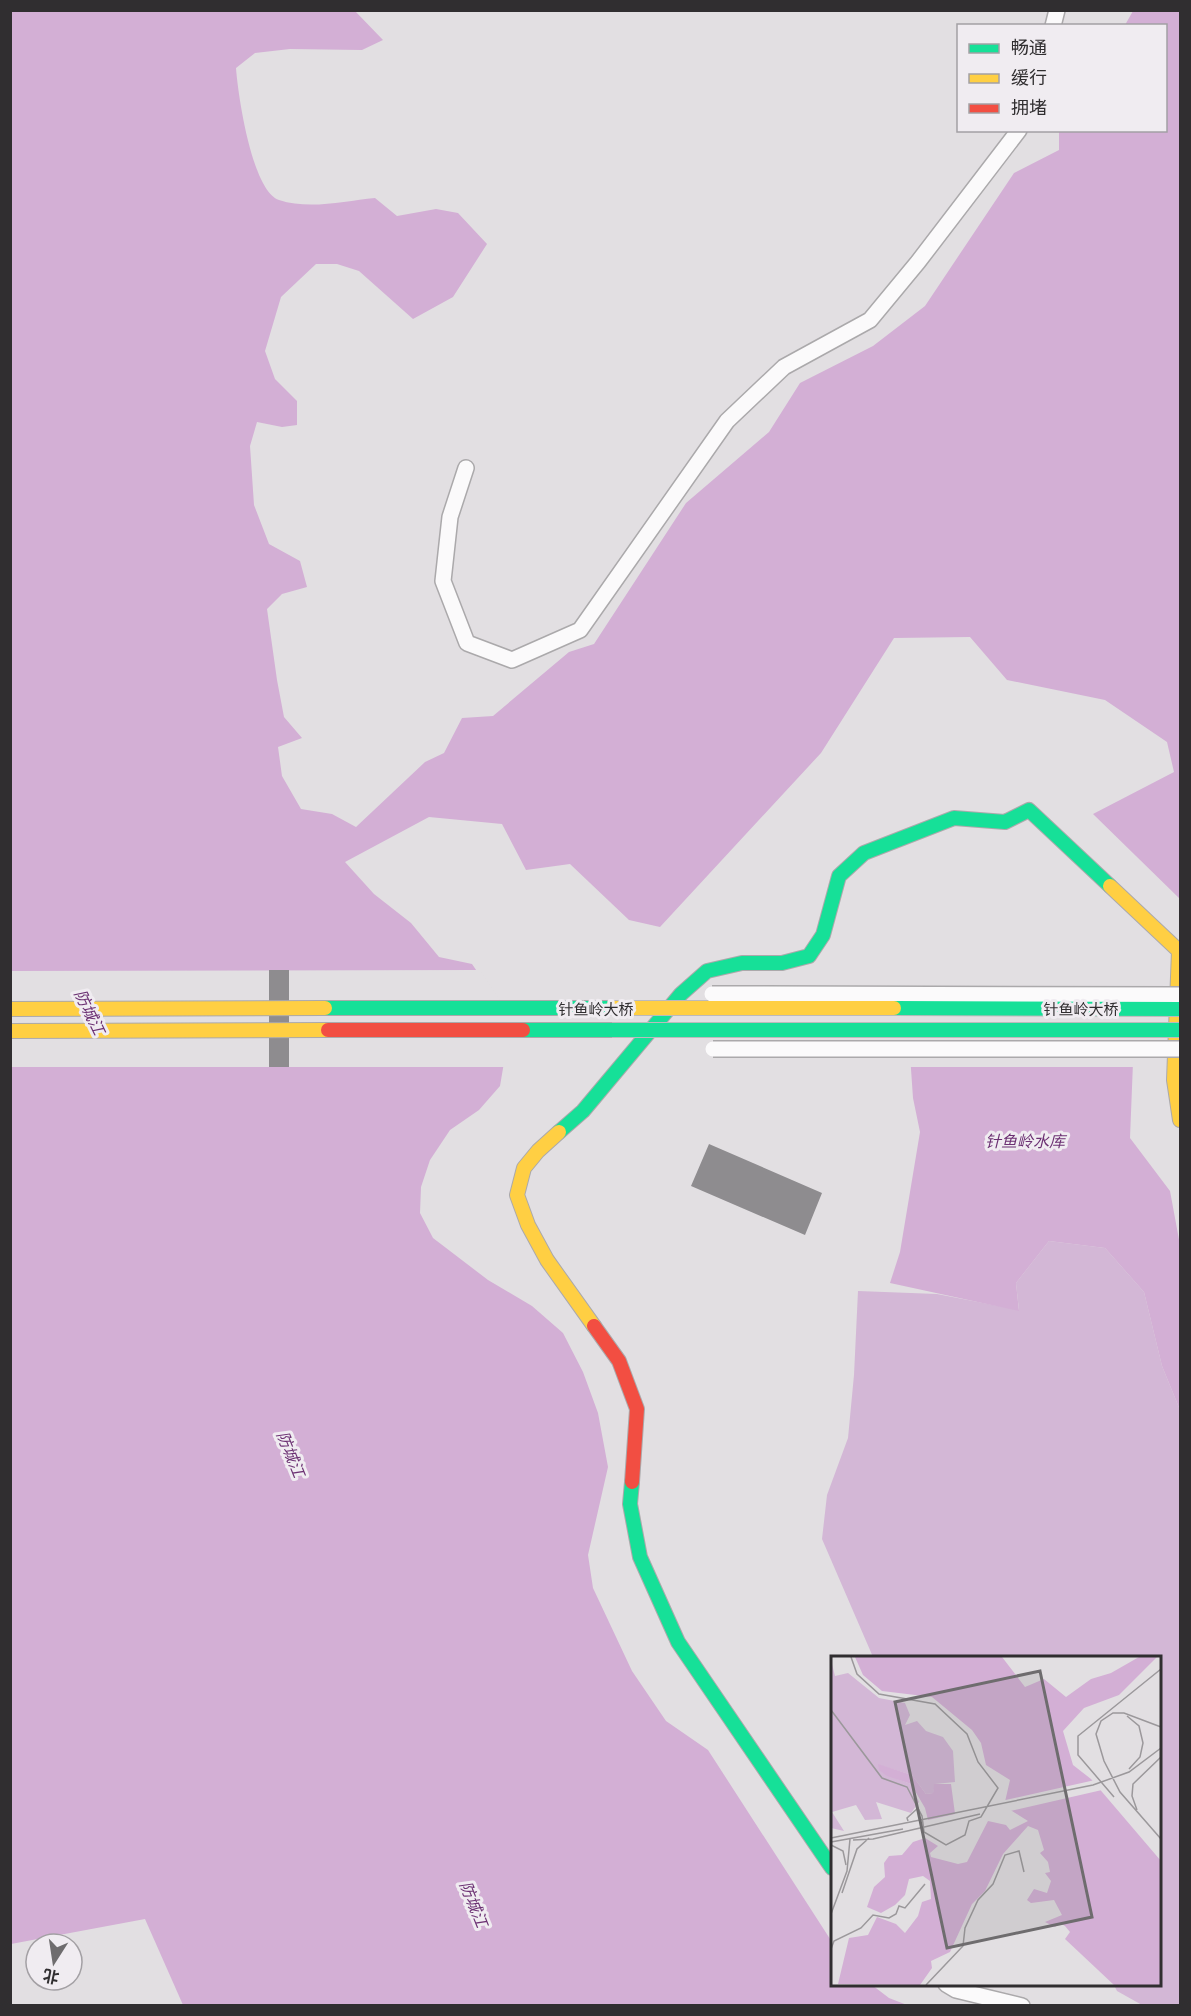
<svg xmlns="http://www.w3.org/2000/svg" width="1191" height="2016" viewBox="0 0 1191 2016" font-family="Manrope,'Noto Sans SC',sans-serif">
<style>
.forest{fill:#d3b7d6}
.water{fill:#d3afd5}
.pier{fill:#e2dfe2}
.building{fill:#8e8c8f}
.lines{fill:none;stroke-linecap:round;stroke-linejoin:round}
.street-casing{stroke:#aba9ab;stroke-width:18}
.fast-casing{stroke:#aba9ab;stroke-width:16}
.slow-casing{stroke:#aba9ab;stroke-width:16}
.jam-casing{stroke:#aba9ab;stroke-width:16}
.street{stroke:#fbfafb;stroke-width:15}
.fast{stroke:#16e098;stroke-width:14}
.slow{stroke:#ffcf43;stroke-width:14}
.jam{stroke:#f24e42;stroke-width:14}
.street-bridge-casing{stroke:#aba9ab;stroke-width:18;stroke-linecap:butt}
.fast-bridge-casing{stroke:#bcbabc;stroke-width:16;stroke-linecap:butt}
.slow-bridge-casing{stroke:#bcbabc;stroke-width:16;stroke-linecap:butt}
.street-bridge{stroke:#fbfafb;stroke-width:15}
.fast-bridge{stroke:#16e098;stroke-width:14}
.slow-bridge{stroke:#ffcf43;stroke-width:14}
.labels{text-anchor:middle;dominant-baseline:central;stroke-width:6;stroke-linejoin:round;paint-order:stroke}
.street-label{font-size:15px;fill:#302e30;stroke:#f0ecf1}
.water-label{font-size:16px;font-style:italic;fill:#6c3173;stroke:#f0ecf1}
.inset-road{fill:none;stroke:#9b989b;stroke-width:1.5}
.view{fill:#6e6c6e;fill-opacity:0.15;stroke:#6e6c6e;stroke-width:3}
.inset-edge{fill:none;stroke:#302e30;stroke-width:3}
</style>
<rect width="100%" height="100%" fill="#e2dfe2"/>
<path class="forest" d="M 1049,1241 L 1105,1248 L 1144,1292 L 1162,1366 L 1180,1410 L 1180,2005 L 1142,2005 L 1117,1991 L 1114,1985 L 1160,1984 L 1160,1658 L 873,1657 L 822,1539 L 827,1495 L 848,1438 L 854,1375 L 858,1291 L 937,1294 L 1019,1310 L 1016,1283 Z"/>
<path class="water" d="M 11,11 L 355,11 L 383,40 L 362,50 L 290,49 L 255,53 L 236,68 C 238,95 252,191 279,200 C 309,210 345,201 375,198 L 397,216 L 436,209 L 458,213 L 487,244 L 453,297 L 413,319 L 359,271 L 337,264 L 316,264 L 281,297 L 265,351 L 275,379 L 297,401 L 297,425 L 282,427 L 257,422 L 250,446 L 254,505 L 269,544 L 300,561 L 307,587 L 282,594 L 267,609 L 277,680 L 284,717 L 302,738 L 278,747 L 282,776 L 301,809 L 332,814 L 356,827 L 425,762 L 444,753 L 462,718 L 493,716 L 569,652 L 594,644 L 686,503 L 769,432 L 800,383 L 873,346 L 925,306 L 1014,173 L 1059,150 L 1059,131 L 1166,130 L 1166,26 L 1125,25 L 1133,11 L 1180,11 L 1180,899 L 1093,814 L 1174,772 L 1167,742 L 1105,700 L 1007,680 L 970,637 L 894,638 L 821,753 L 660,927 L 629,920 L 570,864 L 526,870 L 502,824 L 429,817 L 345,862 L 374,894 L 411,923 L 439,957 L 472,964 L 511,1021 L 500,1086 L 479,1110 L 450,1130 L 430,1160 L 421,1187 L 420,1213 L 433,1238 L 488,1280 L 532,1306 L 563,1333 L 583,1372 L 598,1413 L 608,1467 L 588,1555 L 593,1588 L 632,1671 L 666,1721 L 708,1750 L 832,1942 L 832,1984 L 872,1985 L 889,1998 L 907,2005 L 183,2005 L 145,1919 L 11,1944 Z
M 1134,1037 L 1130,1138 L 1170,1191 L 1180,1245 L 1180,1410 L 1162,1366 L 1144,1292 L 1105,1248 L 1049,1241 L 1016,1283 L 1019,1311 L 890,1283 L 900,1252 L 920,1132 L 913,1098 L 909,1040 Z"/>
<path class="pier" d="M 480,970 L 514,1021 L 506,1067 L 10,1067 L 11,971 Z
M 1137,1036 L 1136,1067 L 908,1067 L 906,1039 Z"/>
<path class="building" d="M 269,970 L 289,970 L 289,1067 L 269,1067 Z
M 709,1144 L 822,1193 L 805,1235 L 691,1186 Z"/>
<g class="lines">
<defs>
<path id="street" d="M 1053,26 L 1057,10
M 466,468 L 450,517 L 443,581 L 467,643 L 512,660 L 580,630 L 727,421 L 784,367 L 870,320 L 918,262 L 1019,130
M 946,1984 L 956,1990 L 1022,2006"/>
<path id="fast" d="M 325,1008 L 612,1008
M 523,1030 L 612,1030
M 559,1132 L 583,1111 L 681,994 L 707,971 L 742,963 L 782,963 L 809,956 L 823,935 L 839,876 L 864,853 L 954,818 L 1005,822 L 1029,810 L 1110,886
M 632,1482 L 630,1504 L 640,1557 L 678,1642 L 832,1868"/>
<path id="slow" d="M 1110,886 L 1179,951 L 1174,1080 L 1180,1120
M 10,1009 L 325,1008
M 10,1031 L 328,1030
M 559,1132 L 538,1151 L 524,1168 L 517,1195 L 528,1225 L 547,1260 L 594,1326"/>
<path id="jam" d="M 328,1030 L 523,1030
M 594,1326 L 619,1361 L 637,1409 L 632,1482"/>
</defs>
<use href="#street" class="street-casing"/>
<use href="#fast" class="fast-casing"/>
<use href="#slow" class="slow-casing"/>
<use href="#jam" class="jam-casing"/>
<use href="#street" class="street"/>
<use href="#fast" class="fast"/>
<use href="#slow" class="slow"/>
<use href="#jam" class="jam"/>
<defs>
<path id="street-bridge" d="M 712,994 L 1180,995
M 713,1049 L 1180,1049"/>
<path id="fast-bridge" d="M 894,1008 L 1180,1009
M 612,1030 L 1180,1030"/>
<path id="slow-bridge" d="M 612,1008 L 894,1008"/>
</defs>
<use href="#street-bridge" class="street-bridge-casing"/>
<use href="#fast-bridge" class="fast-bridge-casing"/>
<use href="#slow-bridge" class="slow-bridge-casing"/>
<use href="#street-bridge" class="street-bridge"/>
<use href="#fast-bridge" class="fast-bridge"/>
<use href="#slow-bridge" class="slow-bridge"/>
</g>
<g class="labels">
<g class="street-label">
<text x="596" y="1009">针鱼岭大桥</text>
<text x="1081" y="1009">针鱼岭大桥</text>
</g>
<g class="water-label">
<text transform="translate(90 1012) rotate(64)">防城江</text>
<text x="1025" y="1141">针鱼岭水库</text>
<text transform="translate(291 1454) rotate(68)">防城江</text>
<text transform="translate(474 1904) rotate(68)">防城江</text>
</g>
</g>
<g transform="translate(831 1656)">
<rect width="330" height="330" fill="#e2dfe2"/>
<path d="M 0,4 L 4,20 L 17,17 L 48,42 L 74,47 L 79,59 L 74,69 L 86,65 L 95,75 L 112,81 L 122,95 L 124,126 L 104,128 L 102,137 L 95,138 L 81,119 L 48,109 L 64,122 L 80,128 L 88,146 L 80,157 L 45,146 L 51,163 L 34,164 L 25,149 L 1,156 L 13,175 L 0,172 Z" fill="#d3b7d6"/>
<path d="M 24,1 L 171,1 L 194,31 L 213,23 L 235,41 L 260,23 L 280,17 L 308,1 L 326,1 L 288,39 L 253,52 L 232,75 L 242,109 L 260,123 L 330,205 L 330,329 L 283,329 L 234,283 L 239,276 L 234,270 L 229,267 L 224,271 L 214,266 L 231,259 L 223,244 L 200,247 L 196,244 L 203,233 L 216,237 L 220,225 L 214,217 L 219,216 L 217,206 L 209,197 L 213,194 L 207,174 L 197,170 L 172,198 L 154,235 L 141,248 L 119,296 L 100,305 L 101,312 L 89,329 L 7,328 L 18,282 L 37,279 L 46,261 L 65,268 L 74,277 L 87,260 L 91,246 L 100,243 L 99,225 L 92,220 L 78,223 L 74,239 L 64,249 L 50,257 L 36,251 L 43,231 L 54,221 L 53,207 L 58,200 L 71,199 L 82,186 L 94,182 L 107,190 L 99,197 L 100,201 L 127,208 L 136,206 L 157,165 L 175,169 L 179,174 L 197,165 L 173,150 L 179,124 L 155,109 L 150,87 L 141,74 L 101,41 L 51,35 L 32,19 ZM 47,108 L 81,119 L 95,138 L 102,137 L 103,128 L 120,128 L 124,158 L 97,164 L 94,152 L 80,128 L 56,120 L 48,114 Z" fill="#d3afd5"/>
<path d="M 264,124 L 271,134 L 175,156 L 170,151 L 170,145 Z" fill="#e2dfe2"/>
<path class="inset-road" d="M 0,54 L 51,122 L 76,131 L 91,160 L 93,176 L 115,189 L 134,179 L 138,165 L 150,161 L 167,132 L 147,106 L 136,78 L 104,48 L 48,38 L 26,18 L 20,1M 296,60 L 308,70 L 312,87 L 309,101 L 298,113M 330,71 L 293,57 L 282,57 L 270,65 L 265,78 L 273,105 L 289,136 L 330,183M 283,141 L 247,99 L 247,80 L 330,13M 306,154 L 301,140 L 302,128 L 330,101M 77,165 L 76,162 L 87,152M 0,182 L 262,129 L 298,116 L 330,92M 22,184 L 42,183 L 149,158M 0,186 L 72,173M 0,189 L 12,195 L 15,209M 11,237 L 26,193 L 38,182M 0,258 L 16,215 L 19,183M 0,293 L 3,285 L 30,272 L 42,259 L 58,262 L 65,258 L 68,250 L 74,252 L 94,228M 95,329 L 132,290 L 134,272 L 147,244 L 162,228 L 174,199 L 188,195 L 193,216"/>
<path class="view" d="M 209,15 L 261,261 L 116,292 L 64,46 Z"/>
<rect width="330" height="330" class="inset-edge"/>
</g>
<rect width="1191" height="2016" fill="none" stroke="#302e30" stroke-width="24"/>
<rect x="957" y="24" width="210" height="108" fill="#f0ecf1" stroke="#a3a0a4" stroke-width="1.5"/>
<rect x="969" y="44" width="30" height="9" fill="#16e098" stroke="#a3a0a4" stroke-width="1.5"/>
<text x="1011" y="54" font-size="18" fill="#302e30">畅通</text>
<rect x="969" y="74" width="30" height="9" fill="#ffcf43" stroke="#a3a0a4" stroke-width="1.5"/>
<text x="1011" y="84" font-size="18" fill="#302e30">缓行</text>
<rect x="969" y="104" width="30" height="9" fill="#f24e42" stroke="#a3a0a4" stroke-width="1.5"/>
<text x="1011" y="114" font-size="18" fill="#302e30">拥堵</text>
<g transform="translate(54 1962) rotate(192)"><circle r="28" fill="#f0ecf1" stroke="#a3a0a4" stroke-width="1.5"/>
<path d="M0-4.5L10 22L0 15L-10 22Z" fill="#6e6c6e"/>
<text y="-9" font-size="16" font-weight="bold" text-anchor="middle" fill="#302e30">北</text>
</g>
</svg>
